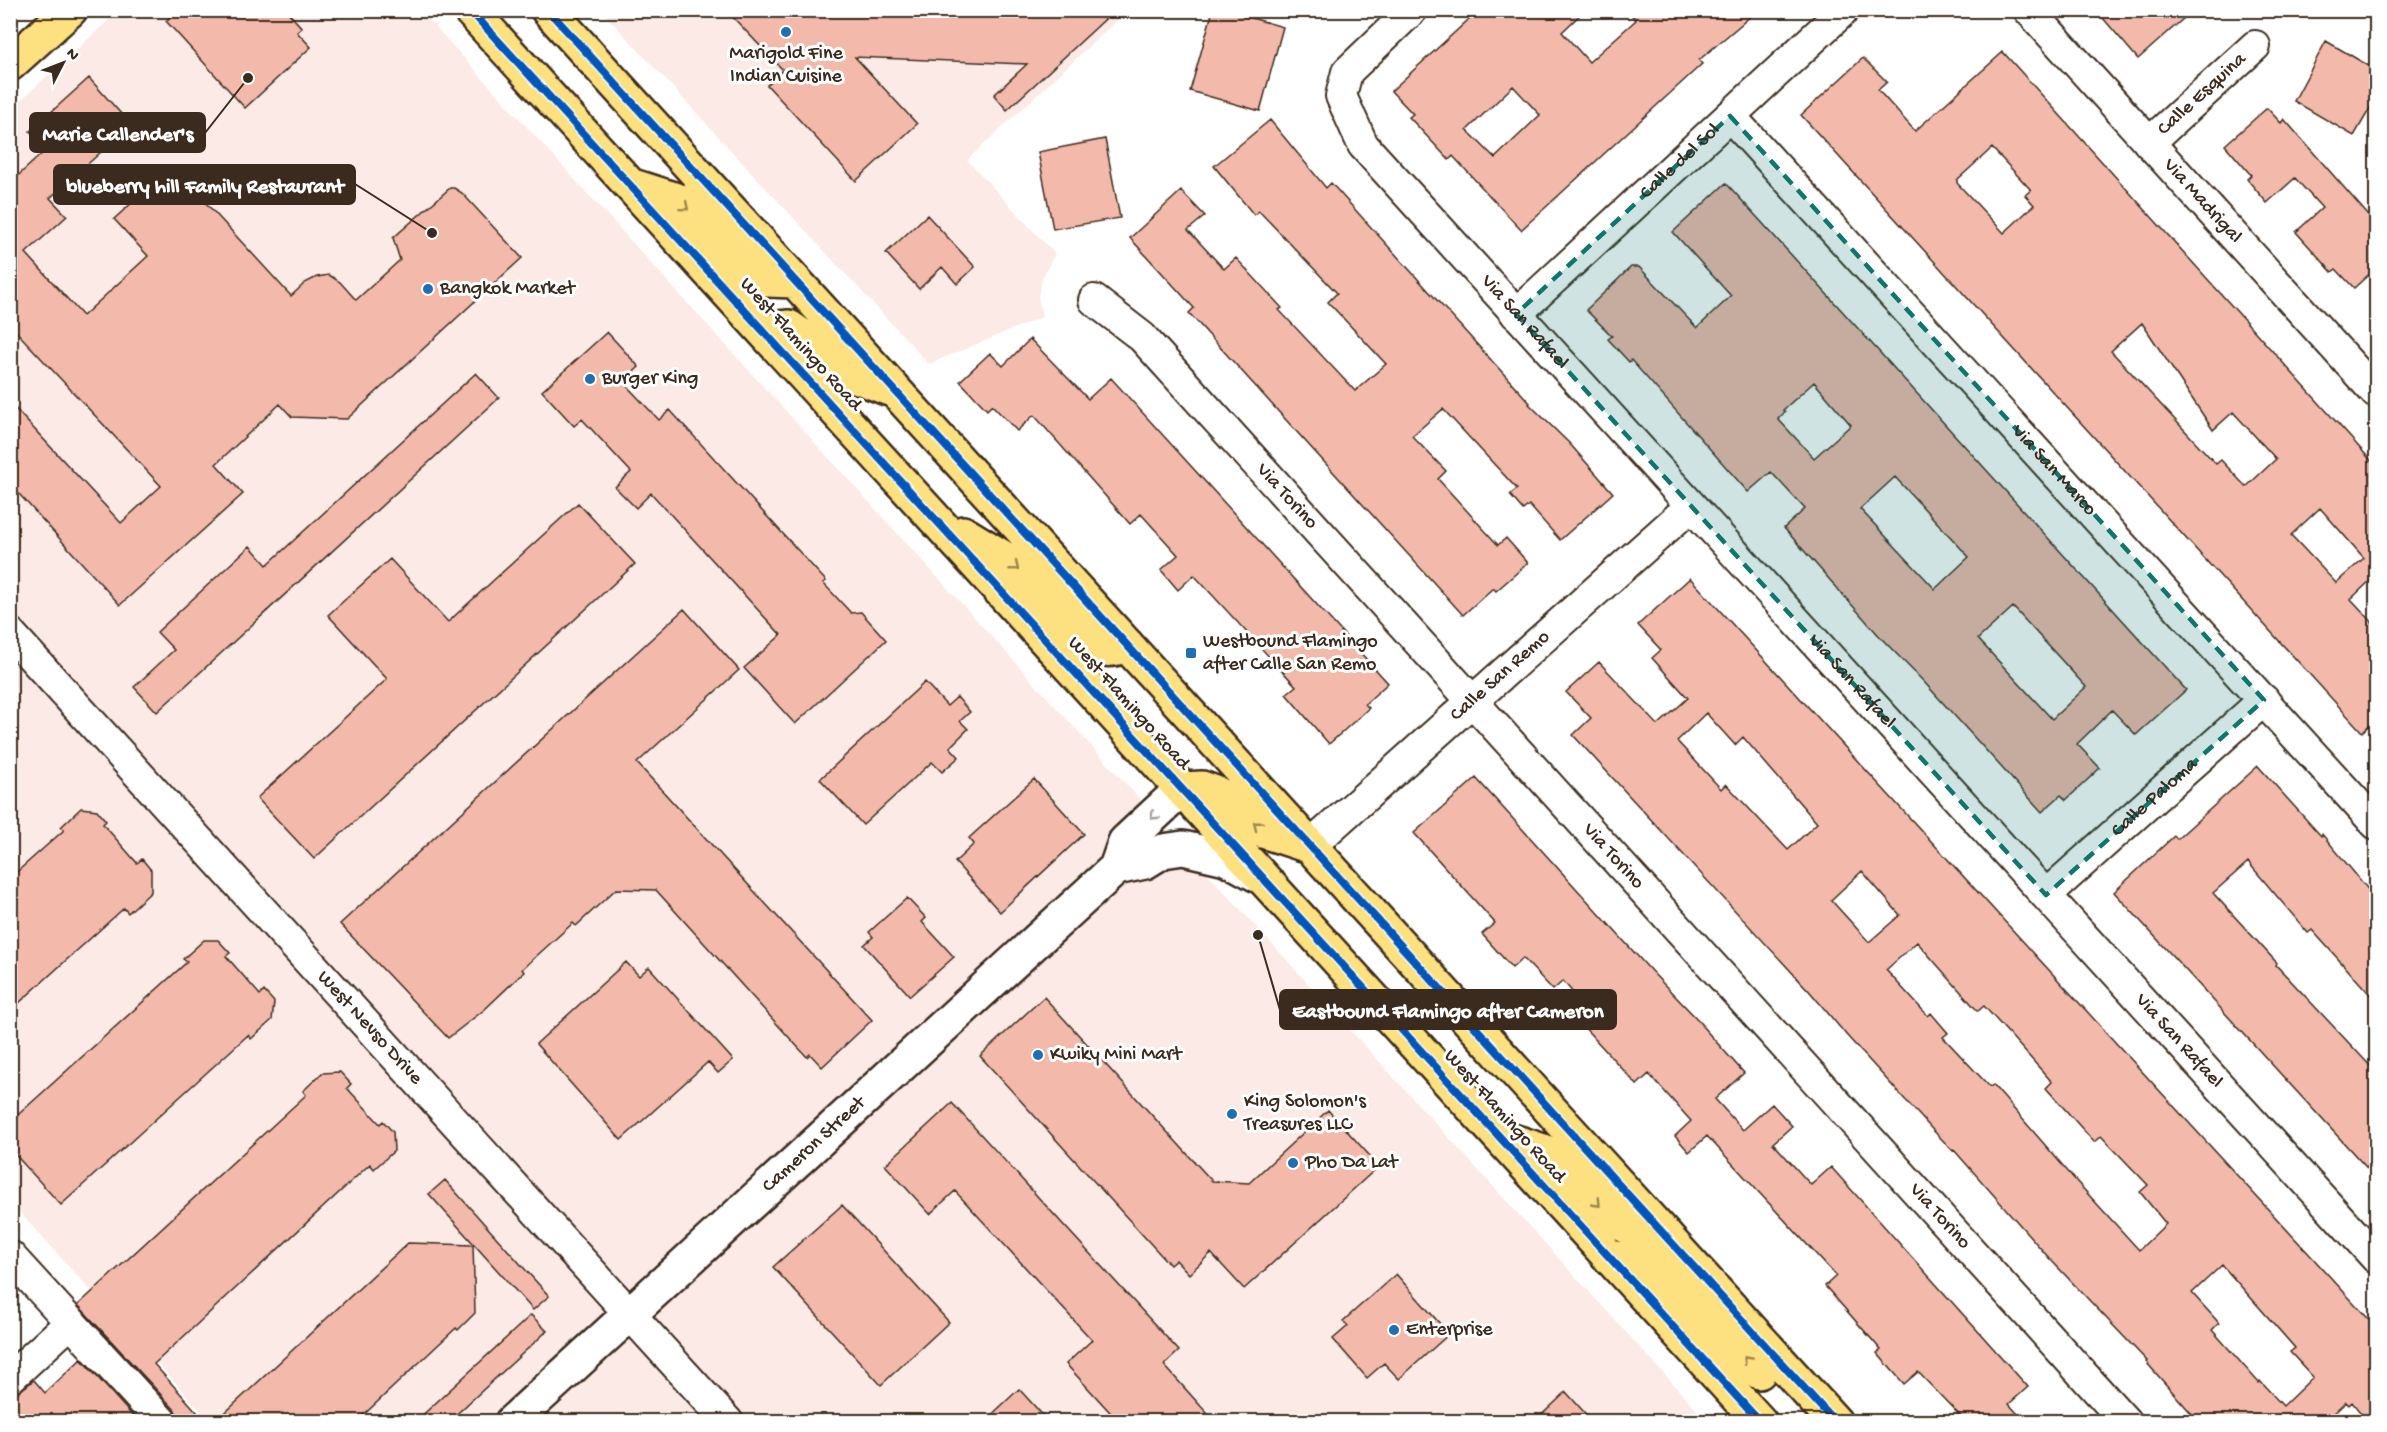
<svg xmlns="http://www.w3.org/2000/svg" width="2387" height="1432" viewBox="0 0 2387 1432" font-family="'Gochi Hand',sans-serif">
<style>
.built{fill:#fbeae6}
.building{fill:#f3baab;stroke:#3b2a1e;stroke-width:1.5;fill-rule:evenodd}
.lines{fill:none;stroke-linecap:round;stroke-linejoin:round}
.street-casing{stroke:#3b2a1e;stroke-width:34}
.secondary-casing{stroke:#3b2a1e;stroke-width:38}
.primary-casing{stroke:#3b2a1e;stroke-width:38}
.street{stroke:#fff;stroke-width:30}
.secondary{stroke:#fff;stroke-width:33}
.primary{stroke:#fde080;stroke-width:33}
.cycleway-casing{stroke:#fff;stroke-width:11}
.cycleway{stroke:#0057b8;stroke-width:8}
.oneway{stroke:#9c854f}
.oneway2{stroke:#a79f9a}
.marked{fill:#0f766e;fill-opacity:0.2;stroke:#0f766e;stroke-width:4.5;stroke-dasharray:12 8;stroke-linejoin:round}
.poi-dot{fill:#1f6fb2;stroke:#fff;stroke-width:2}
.labels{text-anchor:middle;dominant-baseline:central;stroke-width:6;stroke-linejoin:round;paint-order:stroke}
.poi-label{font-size:20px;fill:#3b2a1e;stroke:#fff;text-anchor:start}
.street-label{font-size:20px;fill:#3b2a1e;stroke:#fff}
.leader{fill:none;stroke:#3b2a1e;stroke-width:2}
.callout-dot{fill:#3b2a1e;stroke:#fff;stroke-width:2}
.callout{fill:#3b2a1e;stroke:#3b2a1e;stroke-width:2}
.callout-label{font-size:21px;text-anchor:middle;font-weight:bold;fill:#fff}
</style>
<rect width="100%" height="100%" fill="#fff"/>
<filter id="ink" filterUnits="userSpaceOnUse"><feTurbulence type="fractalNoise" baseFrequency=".0167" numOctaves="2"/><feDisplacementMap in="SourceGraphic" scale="12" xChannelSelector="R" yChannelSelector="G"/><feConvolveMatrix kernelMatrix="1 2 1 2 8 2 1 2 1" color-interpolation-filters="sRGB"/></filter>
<g filter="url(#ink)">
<path class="built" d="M 119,11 L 421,11 L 1707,1421 L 748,1421 L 638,1319 L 728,1421 L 210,1421 L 11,1203 L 11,109 Z
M 602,11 L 1127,11 L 967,160 L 1055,254 L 1043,276 L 1038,296 L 1042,317 L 929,364 Z"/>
<path class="building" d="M 177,10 L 286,10 L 302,28 L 297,32 L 311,47 L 245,108 L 166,21 Z
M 726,10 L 1115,10 L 1007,110 L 994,95 L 1027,64 L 855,57 L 917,124 L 856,181 L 767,85 L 783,70 Z
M 1213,10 L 1224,10 L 1283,27 L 1260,111 L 1190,91 Z
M 1479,10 L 1585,10 L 1562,32 L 1589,62 L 1636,20 L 1627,10 L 1758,10 L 1699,60 L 1702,64 L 1521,230 L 1453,156 L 1449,160 L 1409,117 L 1413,114 L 1391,91 ZM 1513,86 L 1540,115 L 1495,158 L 1467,130 Z
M 2096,10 L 2193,10 L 2138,59 Z
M 2326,41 L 2376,70 L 2376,98 L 2354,136 L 2294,101 Z
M 2003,52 L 2376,466 L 2376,575 L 2351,599 L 2376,626 L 2376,719 L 2362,732 L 1801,115 L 1863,58 L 1887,82 L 1878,90 L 1915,131 ZM 1992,148 L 2031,190 L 2025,195 L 2034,205 L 2004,233 L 1957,183 L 1957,180 ZM 2142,323 L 2213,430 L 2233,412 L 2276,459 L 2246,487 L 2221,460 L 2216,464 L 2111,351 ZM 2320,508 L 2364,558 L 2336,583 L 2291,535 Z
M 89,78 L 131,125 L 50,198 L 67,216 L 26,253 L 83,316 L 148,256 L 114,219 L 163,175 L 169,172 L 174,172 L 183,178 L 291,296 L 305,283 L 317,277 L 329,275 L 340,282 L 356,300 L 400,260 L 393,238 L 450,188 L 454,188 L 462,193 L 522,258 L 347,419 L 292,417 L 280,404 L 216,464 L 243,494 L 120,605 L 10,484 L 10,403 L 121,523 L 161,486 L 10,325 L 10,183 L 46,150 L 30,131 Z
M 2267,108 L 2281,123 L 2284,119 L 2376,224 L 2376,268 L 2354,288 L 2336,269 L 2332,272 L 2296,232 L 2322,208 L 2295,178 L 2267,203 L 2247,179 L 2251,175 L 2225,145 Z
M 1270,120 L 1326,188 L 1331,183 L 1530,403 L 1529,404 L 1569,443 L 1613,493 L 1560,540 L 1529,505 L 1523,510 L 1510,495 L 1517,489 L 1443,409 L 1412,436 L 1446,471 L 1438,479 L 1498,545 L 1506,538 L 1528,563 L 1496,591 L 1493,588 L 1463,615 L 1189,313 L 1194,308 L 1130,238 L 1181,191 L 1205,216 L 1188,230 L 1224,269 L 1236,258 L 1282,308 L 1279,310 L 1355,391 L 1386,364 L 1328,302 L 1337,293 L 1259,211 L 1254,215 L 1214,166 Z
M 1105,139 L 1120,218 L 1053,229 L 1038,152 Z
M 1726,183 L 2186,690 L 2136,735 L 2112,710 L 2077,744 L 2100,768 L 2066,800 L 2061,795 L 2042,812 L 1924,682 L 1882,639 L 1784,528 L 1805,509 L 1771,472 L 1748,492 L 1631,360 L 1629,362 L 1608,339 L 1612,336 L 1586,310 L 1631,267 L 1639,267 L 1697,328 L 1731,296 L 1673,232 ZM 1814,382 L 1851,425 L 1814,458 L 1778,419 L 1785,412 L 1783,410 ZM 1895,477 L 1969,557 L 1935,589 L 1860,509 ZM 2013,607 L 2086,687 L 2052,719 L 1978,639 Z
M 927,215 L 975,267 L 957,284 L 942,267 L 919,289 L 886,253 Z
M 607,332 L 639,367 L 623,382 L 659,420 L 670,410 L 826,581 L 823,583 L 851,613 L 861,612 L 886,640 L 795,724 L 744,668 L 781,635 L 651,493 L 636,508 L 615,487 L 631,472 L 582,419 L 574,426 L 542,391 Z
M 1030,339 L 1088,399 L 1111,378 L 1388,683 L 1365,704 L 1369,708 L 1329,744 L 1286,694 L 1296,686 L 1194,575 L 1178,590 L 1161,570 L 1178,555 L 1141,514 L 1130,524 L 1034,415 L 1017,431 L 992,405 L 987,410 L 960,381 L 990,353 L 1003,366 Z
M 476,373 L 499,398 L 157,712 L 134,687 L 174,650 L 157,632 L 250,546 L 267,565 Z
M 578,503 L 635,564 L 314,859 L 257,798 L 387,679 L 328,615 L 390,559 L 448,622 Z
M 1690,578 L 2376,1327 L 2376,1422 L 2368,1422 L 2352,1402 L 2349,1405 L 2346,1402 L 2325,1422 L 2199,1422 L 2146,1362 L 2147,1361 L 2049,1258 L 1954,1150 L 1953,1151 L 1930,1127 L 1848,1037 L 1811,993 L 1573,735 L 1591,718 L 1566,692 L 1599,662 L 1658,725 L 1688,698 L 1652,658 L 1661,650 L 1638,625 ZM 1706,713 L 1735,745 L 1743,737 L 1817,823 L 1788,850 L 1726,784 L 1721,789 L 1677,741 ZM 1862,871 L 1900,915 L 1869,942 L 1831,900 ZM 1917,942 L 1975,1008 L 1978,1011 L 1984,1006 L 2052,1082 L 2046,1088 L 2094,1142 L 2101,1136 L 2148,1185 L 2140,1192 L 2166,1224 L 2139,1250 L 2077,1182 L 1993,1085 L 1990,1087 L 1943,1037 L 1948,1033 L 1931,1013 L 1928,1016 L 1886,970 ZM 2222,1265 L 2295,1348 L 2290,1352 L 2313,1377 L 2283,1406 L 2260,1381 L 2259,1383 L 2212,1330 L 2219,1323 L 2192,1293 Z
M 684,609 L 739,670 L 637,763 L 872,1020 L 822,1067 L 810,1054 L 807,1057 L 795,1044 L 656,890 L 616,889 L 576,926 L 573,923 L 522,969 L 524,972 L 484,1010 L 448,1038 L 340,924 Z
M 925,682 L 947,706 L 957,697 L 970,712 L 960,721 L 968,729 L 950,747 L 959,757 L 942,772 L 932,762 L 863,825 L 820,779 Z
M 2258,766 L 2321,836 L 2322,834 L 2376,899 L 2376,1001 L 2312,930 L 2308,933 L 2248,862 L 2213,893 L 2277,963 L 2276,965 L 2376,1072 L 2376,1178 L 2114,892 L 2174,836 L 2177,839 Z
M 1476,778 L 1652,972 L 1703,1025 L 1702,1026 L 1744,1073 L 1715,1099 L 1743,1130 L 1772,1104 L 1792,1126 L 1773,1143 L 1811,1185 L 1831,1167 L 2028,1387 L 2009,1404 L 2025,1422 L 1966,1422 L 1918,1372 L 1904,1384 L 1877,1353 L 1881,1350 L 1825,1286 L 1836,1276 L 1707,1136 L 1689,1152 L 1675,1136 L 1691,1121 L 1649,1074 L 1637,1085 L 1582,1025 L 1592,1015 L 1563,981 L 1553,990 L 1523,958 L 1512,968 L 1482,934 L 1495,923 L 1414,833 Z
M 1034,779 L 1084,834 L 1000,912 L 955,862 L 974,844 L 969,838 Z
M 81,808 L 97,810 L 106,821 L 103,824 L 137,863 L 142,859 L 151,870 L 151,892 L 128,913 L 124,908 L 10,1011 L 10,878 L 64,830 L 61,827 Z
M 907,898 L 926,918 L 922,922 L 954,957 L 910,996 L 864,945 L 873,937 L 869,932 Z
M 204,940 L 218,940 L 230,953 L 226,956 L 260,995 L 264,991 L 274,1002 L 272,1020 L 251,1039 L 248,1035 L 61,1205 L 10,1149 L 10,1122 L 187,962 L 183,959 Z
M 626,962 L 639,976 L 649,967 L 733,1060 L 718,1073 L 708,1062 L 621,1140 L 536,1044 Z
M 1044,997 L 1212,1181 L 1249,1183 L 1328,1110 L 1379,1166 L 1244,1289 L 1211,1253 L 1189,1274 L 1176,1260 L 1170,1265 L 980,1056 Z
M 340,1072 L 351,1084 L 347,1088 L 380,1124 L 383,1121 L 393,1132 L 394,1151 L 374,1169 L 370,1164 L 154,1364 L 206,1422 L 179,1422 L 175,1410 L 78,1305 L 306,1095 L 303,1091 L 322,1073 Z
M 952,1103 L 1179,1351 L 1164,1365 L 1215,1422 L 1119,1422 L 1066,1364 L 1092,1340 L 955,1191 L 930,1214 L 885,1165 Z
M 445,1180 L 549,1296 L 533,1310 L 429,1194 Z
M 842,1205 L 949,1322 L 881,1385 L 773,1267 Z
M 408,1243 L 473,1245 L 475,1313 L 458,1330 L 456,1328 L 356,1422 L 215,1422 Z
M 1396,1274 L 1449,1334 L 1399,1379 L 1384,1363 L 1367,1378 L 1333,1339 L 1348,1326 L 1343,1321 Z
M 531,1315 L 547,1331 L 448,1422 L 415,1422 Z
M 81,1359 L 138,1422 L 10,1422 L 10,1399 L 16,1394 L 34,1380 L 45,1393 Z
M 1019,1389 L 1049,1422 L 984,1422 Z
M 1566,1392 L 1593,1422 L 1534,1422 Z"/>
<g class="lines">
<defs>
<g id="street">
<path id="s1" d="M 1412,10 L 1347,72 L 1341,96 L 1363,145 L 2376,1258"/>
<path id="s2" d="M 2029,10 L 2376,393"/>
<path id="s3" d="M 1730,116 L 2376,824"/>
<path id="s4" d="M 2149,143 L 2255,46"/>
<path id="s5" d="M 1094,300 L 1142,337 L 2126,1422"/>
<path id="s6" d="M 1516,314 L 1844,10"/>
<path id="s7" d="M 10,633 L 728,1422"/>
<path id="s8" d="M 1310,846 L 1691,506"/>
<path id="s9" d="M 2046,895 L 2264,700"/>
<path d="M 10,1256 L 162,1422"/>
<path d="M 10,1378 L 71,1322"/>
</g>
<g id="secondary">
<path d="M 1116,868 L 1145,862 L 1163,851 L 1183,848 L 1226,858 L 1261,877"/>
<path id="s10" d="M 512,1422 L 1116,868 L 1125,842 L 1182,789"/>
</g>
<path id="primary" d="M 470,10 L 1760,1422
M 548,10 L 1835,1422
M 10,64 L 70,10
M 633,186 L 683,202 L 738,263 L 753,276 L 766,280 L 795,281
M 768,334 L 779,328 L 789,327 L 819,348 L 838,369 L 889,389
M 963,533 L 1017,566 L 1084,641 C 1098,651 1111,652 1127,645
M 1182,789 L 1202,788 L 1218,794 L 1233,803 L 1260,830 L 1309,846
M 1501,1137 L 1549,1153 L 1612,1219 L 1628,1227 L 1655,1225
M 1616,1263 L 1634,1252 C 1660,1258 1736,1348 1759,1372"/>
</defs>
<use href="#street" class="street-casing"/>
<use href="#secondary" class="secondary-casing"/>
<use href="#primary" class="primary-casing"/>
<use href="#street" class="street"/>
<use href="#secondary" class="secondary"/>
<use href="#primary" class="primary"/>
<defs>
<path id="cycleway" d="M 470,10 L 1760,1422
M 548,10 L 1835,1422"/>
</defs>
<use href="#cycleway" class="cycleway-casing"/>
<use href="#cycleway" class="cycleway"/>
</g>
<defs><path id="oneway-chevron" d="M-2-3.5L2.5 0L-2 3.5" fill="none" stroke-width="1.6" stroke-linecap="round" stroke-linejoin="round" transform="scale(1.5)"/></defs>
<g class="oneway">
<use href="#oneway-chevron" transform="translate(685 207) rotate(40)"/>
<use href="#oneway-chevron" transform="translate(1015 567) rotate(39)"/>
<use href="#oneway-chevron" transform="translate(1257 825) rotate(-141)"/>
<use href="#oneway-chevron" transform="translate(1597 1203) rotate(46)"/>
<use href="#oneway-chevron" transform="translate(1747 1359) rotate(-133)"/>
</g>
<use class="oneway2" href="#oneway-chevron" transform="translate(1154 816) rotate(137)"/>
</g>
<path class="marked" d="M 1730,116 L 2264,700 L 2046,895 L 1516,314 Z"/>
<g class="poi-dot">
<circle cx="786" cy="32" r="6"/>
<circle cx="428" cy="289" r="6"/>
<circle cx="590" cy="379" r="6"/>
<rect x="1185" y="647" width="12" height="12" rx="3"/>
<circle cx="1038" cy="1055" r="6"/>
<circle cx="1232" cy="1114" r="6"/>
<circle cx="1293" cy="1163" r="6"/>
<circle cx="1394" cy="1330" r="6"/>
</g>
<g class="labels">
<g class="poi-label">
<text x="786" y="54" text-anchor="middle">Marigold Fine<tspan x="786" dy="23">Indian Cuisine</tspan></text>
<text x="440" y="289">Bangkok Market</text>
<text x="602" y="379">Burger King</text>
<text x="1203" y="642">Westbound Flamingo<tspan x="1203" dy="23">after Calle San Remo</tspan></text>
<text x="1050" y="1055">Kwiky Mini Mart</text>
<text x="1244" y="1102">King Solomon's<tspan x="1244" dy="23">Treasures LLC</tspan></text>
<text x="1305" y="1163">Pho Da Lat</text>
<text x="1406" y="1330">Enterprise</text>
</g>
<g class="street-label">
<text stroke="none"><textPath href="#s4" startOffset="72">Calle Esquina</textPath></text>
<text stroke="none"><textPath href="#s6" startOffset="224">Calle del Sol</textPath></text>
<text stroke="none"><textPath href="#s2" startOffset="258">Via Madrigal</textPath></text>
<text stroke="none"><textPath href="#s1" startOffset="408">Via San Rafael</textPath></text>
<text transform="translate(800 345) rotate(48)">West Flamingo Road</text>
<text stroke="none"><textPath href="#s3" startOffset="480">Via San Marco</textPath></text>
<text stroke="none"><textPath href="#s5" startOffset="276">Via Torino</textPath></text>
<text stroke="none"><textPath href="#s8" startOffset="255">Calle San Remo</textPath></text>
<text stroke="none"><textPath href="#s1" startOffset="894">Via San Rafael</textPath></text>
<text transform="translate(1128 704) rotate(48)">West Flamingo Road</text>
<text stroke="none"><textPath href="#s9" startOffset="146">Calle Paloma</textPath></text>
<text stroke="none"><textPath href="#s5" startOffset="762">Via Torino</textPath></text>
<text stroke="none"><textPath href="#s7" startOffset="534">West Nevso Drive</textPath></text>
<text stroke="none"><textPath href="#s1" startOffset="1380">Via San Rafael</textPath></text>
<text transform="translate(1504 1117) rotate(48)">West Flamingo Road</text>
<text stroke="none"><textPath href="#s10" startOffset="410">Cameron Street</textPath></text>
<text stroke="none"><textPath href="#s5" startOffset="1248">Via Torino</textPath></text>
</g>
</g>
<path class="leader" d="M248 78L205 133M432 233L355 184M1258 935L1280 1010"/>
<g class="callout-dot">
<circle cx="248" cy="78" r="6"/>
<circle cx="432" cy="233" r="6"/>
<circle cx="1258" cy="935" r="6"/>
</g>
<g class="callout">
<rect x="30" y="113" width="175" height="39" rx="6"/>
<rect x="54" y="165" width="301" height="39" rx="6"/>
<rect x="1280" y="990" width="336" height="39" rx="6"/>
</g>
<g class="callout-label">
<text x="118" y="140">Marie Callender's</text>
<text x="205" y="192">blueberry hill Family Restaurant</text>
<text x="1448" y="1017">Eastbound Flamingo after Cameron</text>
</g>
<rect width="2387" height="1432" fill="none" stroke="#fff" stroke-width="36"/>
<rect x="18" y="18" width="2351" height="1396" fill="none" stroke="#3b2a1e" stroke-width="2" filter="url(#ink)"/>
<g transform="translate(63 63) rotate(48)" stroke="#ffffff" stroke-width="4.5" paint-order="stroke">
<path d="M0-4.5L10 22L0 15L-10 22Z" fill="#3b2a1e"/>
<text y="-9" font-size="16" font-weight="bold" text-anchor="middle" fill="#3b2a1e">N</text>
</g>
</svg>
